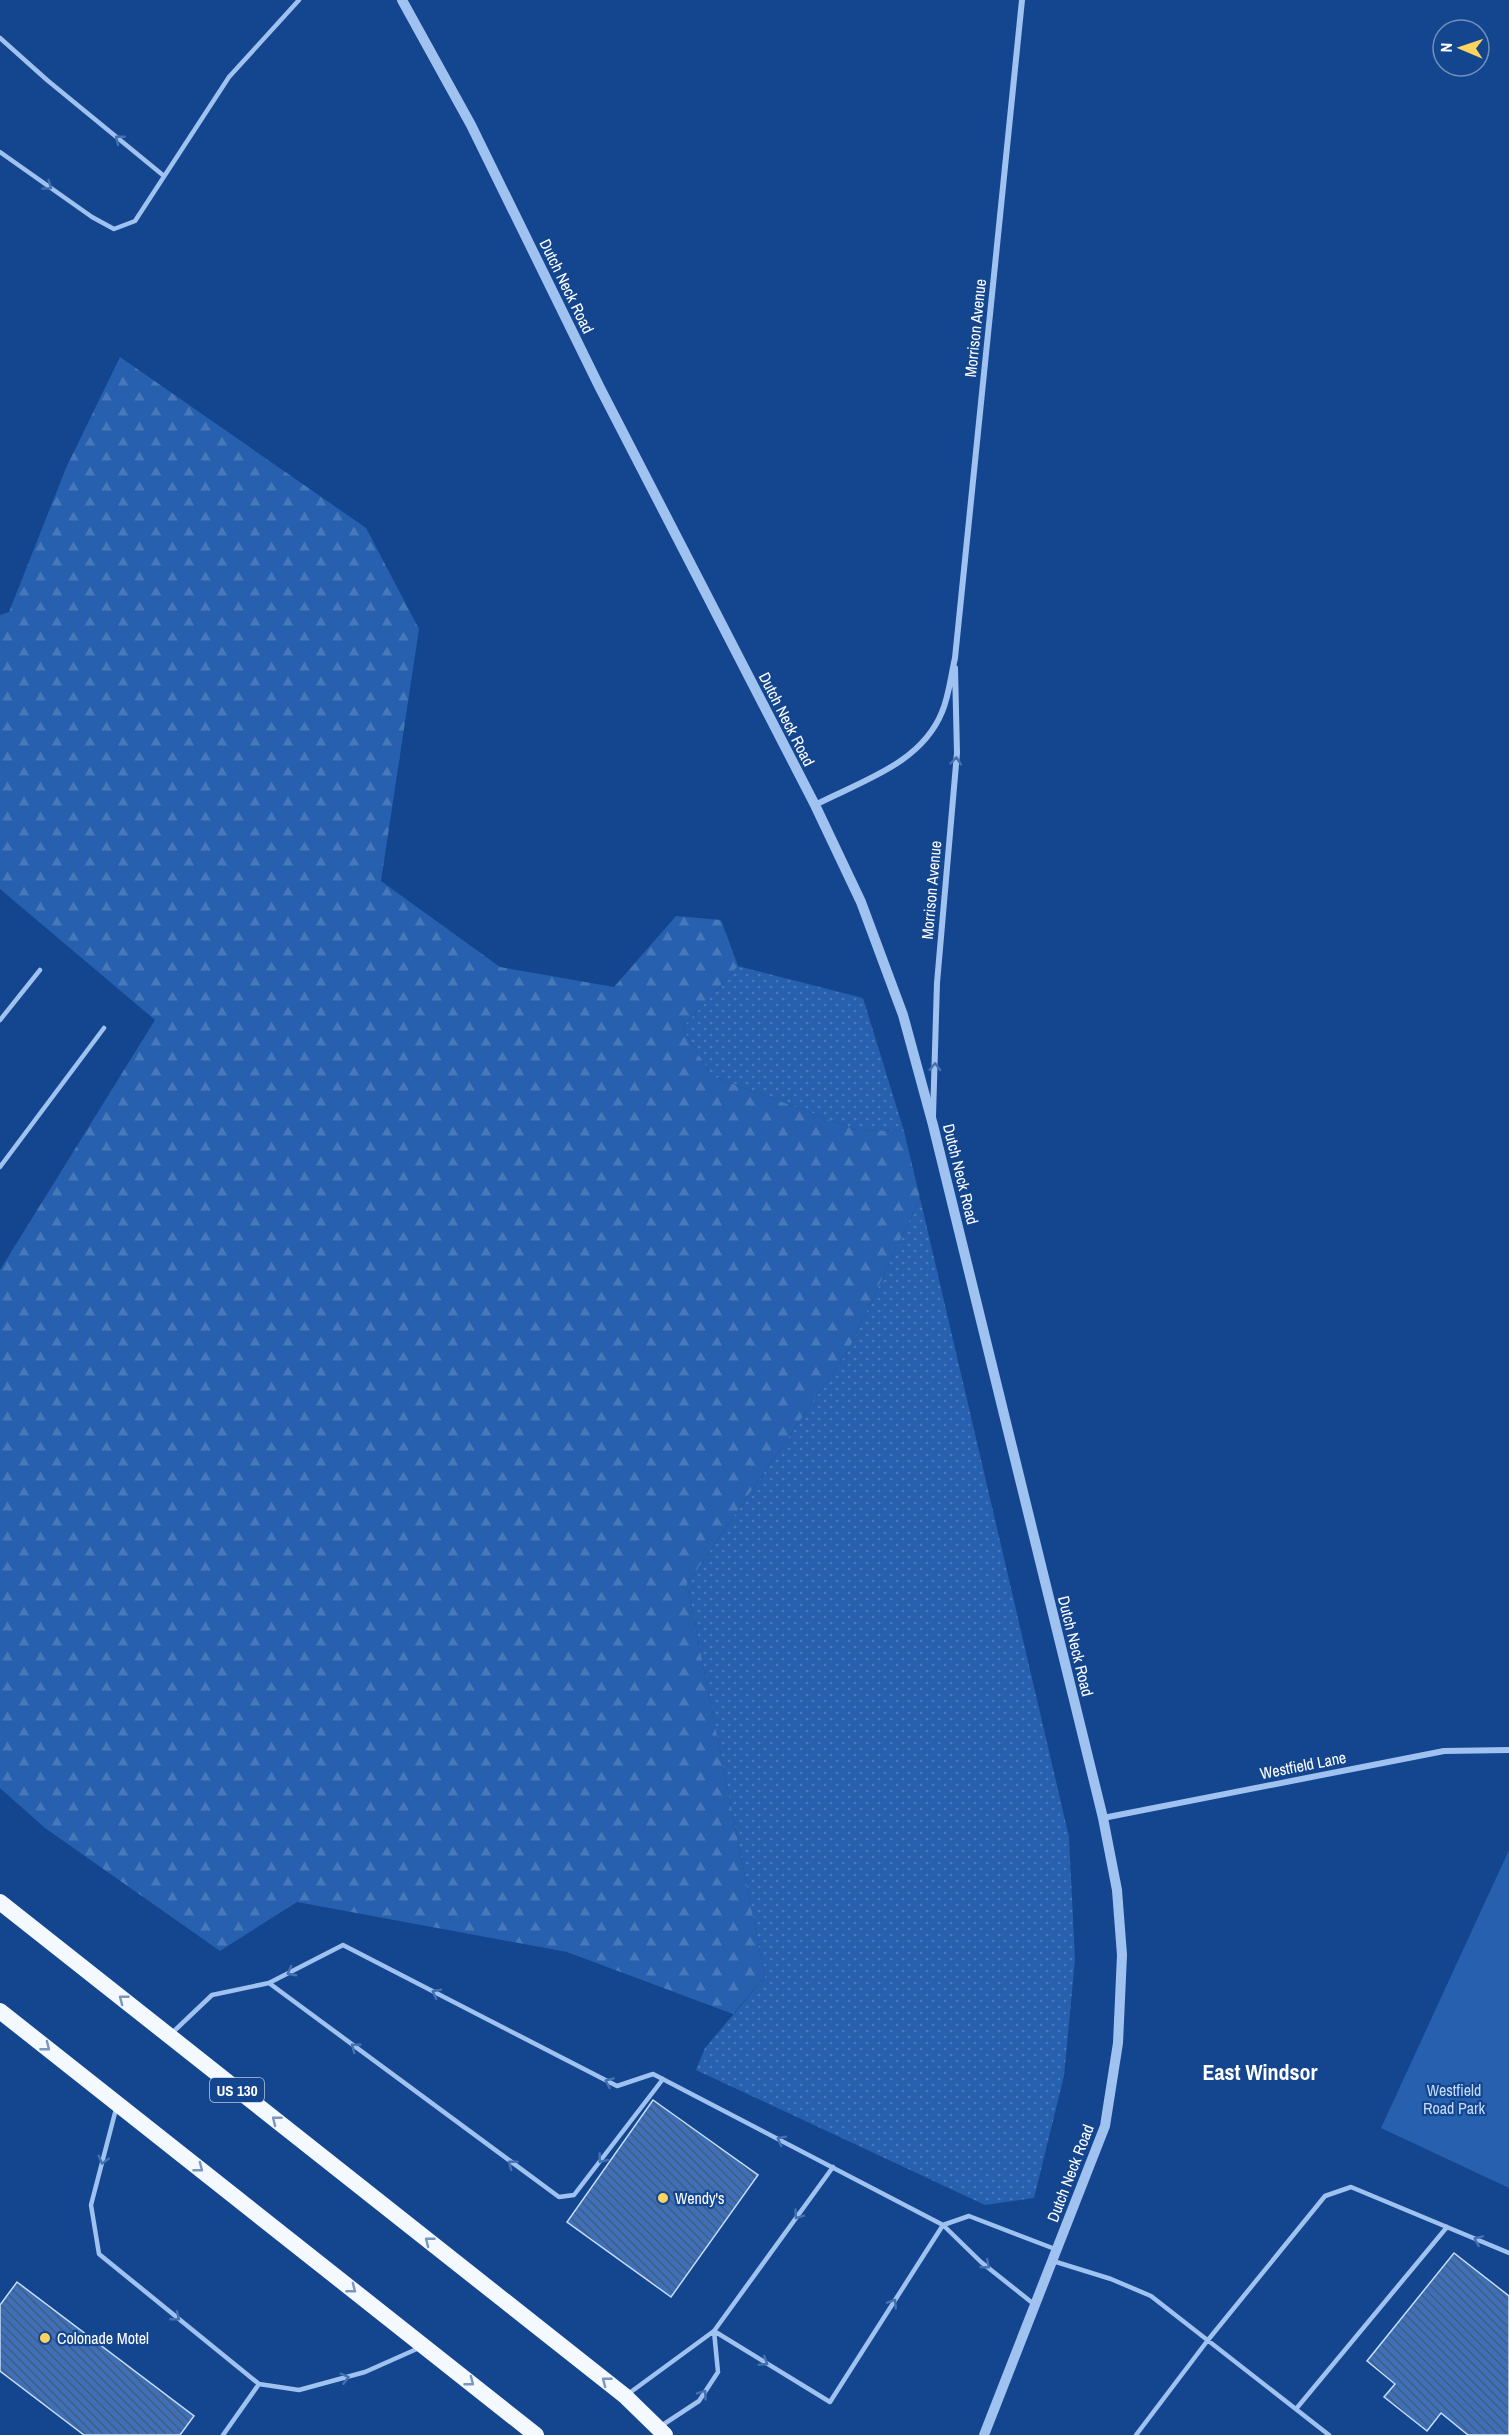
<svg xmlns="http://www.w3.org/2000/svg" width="1509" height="2435" viewBox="0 0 1509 2435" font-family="'Archivo Narrow',sans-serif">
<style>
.grass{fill:url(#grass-dots)}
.forest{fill:url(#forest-firs)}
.green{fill:#2660ae}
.building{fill:url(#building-back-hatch);stroke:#c5ddfc;stroke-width:1.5}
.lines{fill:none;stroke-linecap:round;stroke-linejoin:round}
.service{stroke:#9fc2f1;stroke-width:4.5}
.minor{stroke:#9fc2f1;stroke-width:6}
.tertiary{stroke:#9fc2f1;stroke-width:10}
.trunk{stroke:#f4f8ff;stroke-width:16}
.oneway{stroke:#4571b1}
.oneway2{stroke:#7996c1}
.poi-dot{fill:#ffd45e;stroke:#14468f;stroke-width:2}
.labels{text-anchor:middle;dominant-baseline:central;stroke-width:4.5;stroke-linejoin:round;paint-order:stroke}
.shield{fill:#14468f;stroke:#b8c8dd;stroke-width:1.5}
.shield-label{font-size:15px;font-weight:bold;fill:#fff}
.street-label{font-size:16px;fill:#fff;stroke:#14468f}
.park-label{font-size:16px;fill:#c5ddfc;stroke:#14468f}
.poi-label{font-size:16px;fill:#fff;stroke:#14468f;text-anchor:start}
.district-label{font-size:22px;font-weight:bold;fill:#fff;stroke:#14468f}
</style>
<defs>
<pattern id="grass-dots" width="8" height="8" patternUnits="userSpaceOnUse" patternTransform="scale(1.5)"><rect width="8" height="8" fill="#2660ae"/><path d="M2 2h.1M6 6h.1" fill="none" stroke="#4778ba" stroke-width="1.8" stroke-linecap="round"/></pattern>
<pattern id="forest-firs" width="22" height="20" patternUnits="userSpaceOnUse" patternTransform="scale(1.5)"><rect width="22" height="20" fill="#2660ae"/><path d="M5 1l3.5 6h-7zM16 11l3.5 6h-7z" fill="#4778ba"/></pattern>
<pattern id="building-back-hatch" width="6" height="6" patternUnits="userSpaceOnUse" patternTransform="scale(1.5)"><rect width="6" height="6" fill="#3d70b8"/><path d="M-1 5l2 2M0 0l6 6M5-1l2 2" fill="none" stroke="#455c7d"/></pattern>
</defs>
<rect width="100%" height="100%" fill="#14468f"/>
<path class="grass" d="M 738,966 L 863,998 L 904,1131 L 857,1130 L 712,1076 L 682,1028 Z
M 920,1198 L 1069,1837 L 1075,1960 L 1064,2076 L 1034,2198 L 985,2205 L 696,2070 L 705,2048 L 765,1977 L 687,1584 L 848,1351 Z"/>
<path class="forest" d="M 120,357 L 366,528 L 419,629 L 381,881 L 500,967 L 614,987 L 676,916 L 721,920 L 738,966 L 682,1028 L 712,1076 L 857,1130 L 904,1131 L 920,1198 L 848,1351 L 687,1584 L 765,1977 L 733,2014 L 567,1952 L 297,1902 L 220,1951 L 45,1828 L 0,1788 L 0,1270 L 155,1020 L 0,889 L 0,615 L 9,612 L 66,468 Z"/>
<path class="green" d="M 1509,1850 L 1509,2188 L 1381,2128 Z"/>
<path class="building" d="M 653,2100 L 758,2175 L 671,2297 L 567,2222 Z
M 1454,2253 L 1509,2296 L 1509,2435 L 1468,2435 L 1441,2413 L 1427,2431 L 1384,2397 L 1395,2384 L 1367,2361 Z
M 17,2282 L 194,2416 L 180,2435 L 84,2435 L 0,2371 L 0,2305 Z"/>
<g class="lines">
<path class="service" d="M 0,38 L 47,80 L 164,176
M 0,152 L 92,217 L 114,229 L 135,221 L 229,77 L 299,0
M 0,1020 L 40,970
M 0,1167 L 104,1028
M 269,1983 L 559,2197 L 574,2195 L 663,2079
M 171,2034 L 212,1995 L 269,1983 L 343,1945 L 617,2086 L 653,2074 L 943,2225 L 981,2262 L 1035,2305
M 116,2109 L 91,2205 L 99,2254 L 259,2384 L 299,2390 L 365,2372 L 419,2348
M 1053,2261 L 1111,2279 L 1151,2296 L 1329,2435
M 714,2331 L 830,2402 L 943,2225 L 969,2216 L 1055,2249
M 628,2394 L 714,2331 L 833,2167
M 1296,2409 L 1447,2227
M 661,2426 L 699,2401 L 718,2372 L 714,2331
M 223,2435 L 259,2384
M 1136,2435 L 1208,2340 L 1325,2196 L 1351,2187 L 1509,2253"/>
<path class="minor" d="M 815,805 C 861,781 921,764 942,712 C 949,696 951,675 955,658 L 1022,0
M 933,1116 L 937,983 L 957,753 L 955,668
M 1103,1818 L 1444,1751 L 1509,1750"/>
<path class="tertiary" d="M 402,0 L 471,125 L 599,386 L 815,805 L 861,902 L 903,1015 L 933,1125 L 1103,1818 L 1117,1890 L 1122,1955 L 1118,2043 L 1105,2126 L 984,2435"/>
<path class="trunk" d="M 0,1902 L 625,2396 L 665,2435
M 0,2011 L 536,2435"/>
</g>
<defs><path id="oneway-chevron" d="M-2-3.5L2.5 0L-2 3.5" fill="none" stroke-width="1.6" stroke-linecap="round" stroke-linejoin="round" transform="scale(1.5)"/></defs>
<g class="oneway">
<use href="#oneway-chevron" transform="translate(119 139) rotate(-141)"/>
<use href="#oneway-chevron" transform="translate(48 186) rotate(35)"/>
<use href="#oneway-chevron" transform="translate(956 761) rotate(-85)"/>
<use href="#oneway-chevron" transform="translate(935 1067) rotate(-89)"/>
<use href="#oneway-chevron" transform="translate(291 1972) rotate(152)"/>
<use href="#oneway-chevron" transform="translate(436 1993) rotate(-153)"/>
<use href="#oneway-chevron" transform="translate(355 2047) rotate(-143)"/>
<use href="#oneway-chevron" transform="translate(609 2082) rotate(-156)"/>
<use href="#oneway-chevron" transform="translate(781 2140) rotate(-153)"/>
<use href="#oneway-chevron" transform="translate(602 2159) rotate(128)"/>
<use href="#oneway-chevron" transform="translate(103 2160) rotate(105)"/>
<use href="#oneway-chevron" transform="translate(512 2164) rotate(-143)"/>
<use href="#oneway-chevron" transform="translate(798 2215) rotate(126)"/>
<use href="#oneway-chevron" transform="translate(1478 2240) rotate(-157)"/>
<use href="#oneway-chevron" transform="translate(986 2265) rotate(40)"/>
<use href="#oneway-chevron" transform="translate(893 2303) rotate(-57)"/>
<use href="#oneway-chevron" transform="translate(176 2317) rotate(39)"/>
<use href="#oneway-chevron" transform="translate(764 2362) rotate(32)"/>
<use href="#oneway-chevron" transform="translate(345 2378) rotate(-15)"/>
<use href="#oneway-chevron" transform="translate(703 2394) rotate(-55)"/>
</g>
<g class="oneway2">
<use href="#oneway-chevron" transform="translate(123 1999) rotate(-142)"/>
<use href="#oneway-chevron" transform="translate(46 2047) rotate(38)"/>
<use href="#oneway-chevron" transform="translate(276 2120) rotate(-142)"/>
<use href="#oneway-chevron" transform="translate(199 2168) rotate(38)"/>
<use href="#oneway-chevron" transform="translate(429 2241) rotate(-142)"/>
<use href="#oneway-chevron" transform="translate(352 2289) rotate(38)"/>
<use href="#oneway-chevron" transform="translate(606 2381) rotate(-142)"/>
<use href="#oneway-chevron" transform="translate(470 2382) rotate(38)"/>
</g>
<g class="poi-dot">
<circle cx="663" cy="2198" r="6"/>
<circle cx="45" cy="2338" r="6"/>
</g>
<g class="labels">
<rect class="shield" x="210" y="2078" width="54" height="24" rx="4.5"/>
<g class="shield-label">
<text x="237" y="2090">US 130</text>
</g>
<g class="street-label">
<text transform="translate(567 286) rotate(64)">Dutch Neck Road</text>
<text transform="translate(975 328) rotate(-84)">Morrison Avenue</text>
<text transform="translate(787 719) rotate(63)">Dutch Neck Road</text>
<text transform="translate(931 890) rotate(-85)">Morrison Avenue</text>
<text transform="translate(961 1174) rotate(76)">Dutch Neck Road</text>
<text transform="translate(1076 1646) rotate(76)">Dutch Neck Road</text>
<text transform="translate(1303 1765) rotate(-11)">Westfield Lane</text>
<text transform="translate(1070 2173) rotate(-69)">Dutch Neck Road</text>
</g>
<g class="park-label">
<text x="1454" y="2090">Westfield<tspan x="1454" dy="18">Road Park</tspan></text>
</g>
<g class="poi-label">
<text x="675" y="2198">Wendy's</text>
<text x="57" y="2338">Colonade Motel</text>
</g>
<g class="district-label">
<text x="1260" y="2072">East Windsor</text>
</g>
</g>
<g transform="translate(1461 48) rotate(272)"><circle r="28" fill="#14468f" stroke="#7290bc" stroke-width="1.5"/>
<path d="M0-4.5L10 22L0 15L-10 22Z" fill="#ffd45e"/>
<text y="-9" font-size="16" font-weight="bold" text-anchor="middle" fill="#ffffff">N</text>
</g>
</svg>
